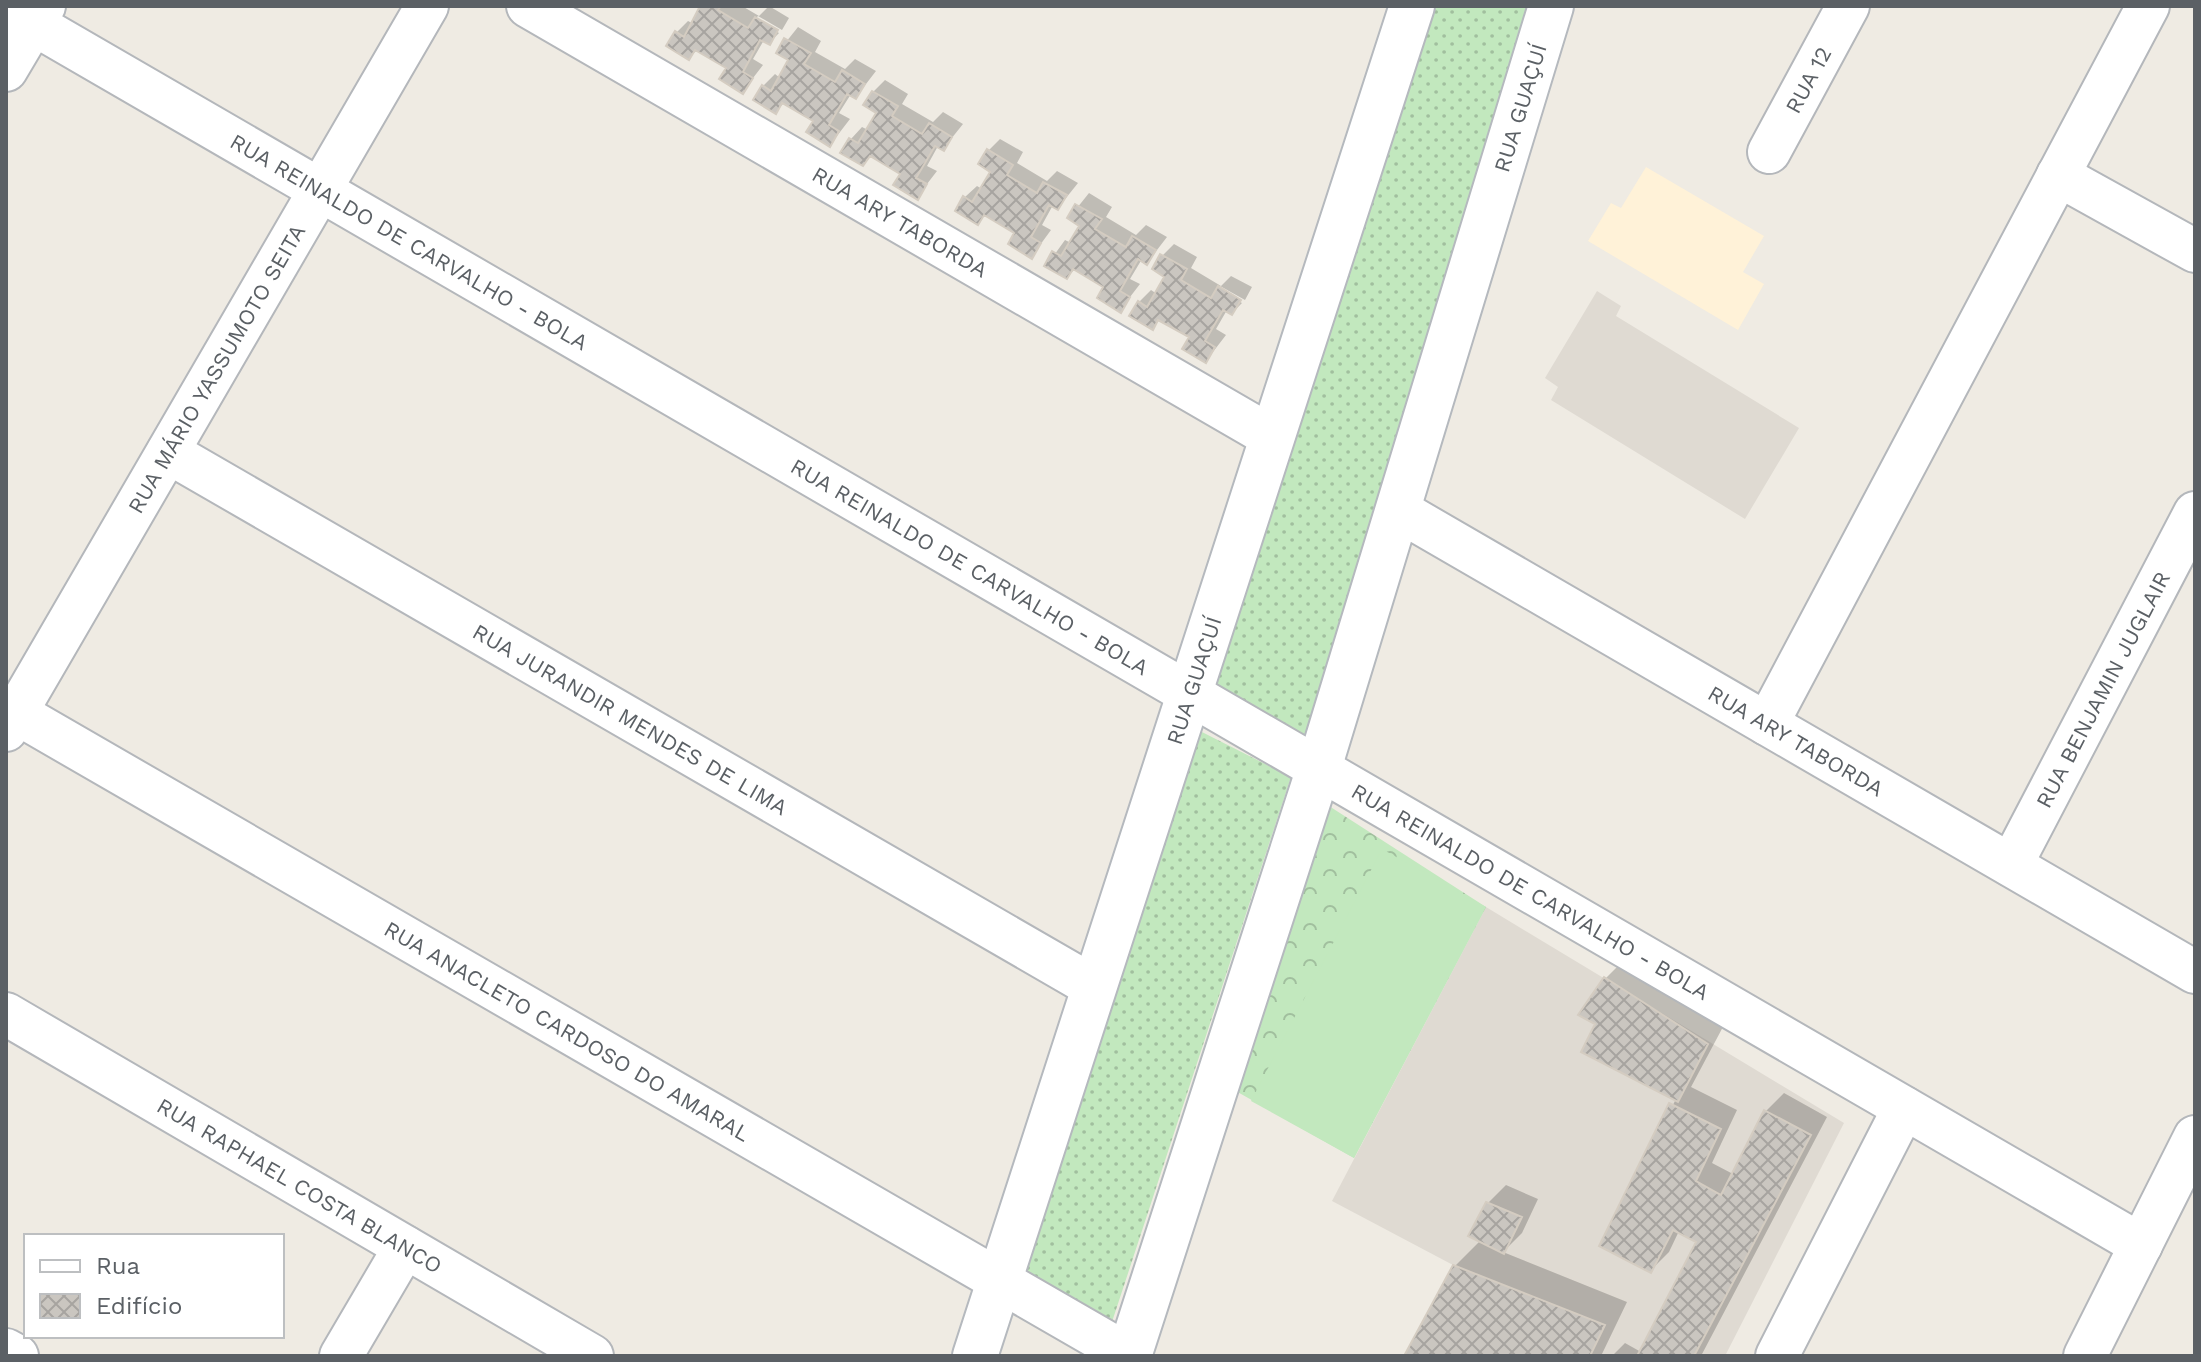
<svg xmlns="http://www.w3.org/2000/svg" width="2201" height="1362" viewBox="0 0 2201 1362" font-family="'Work Sans',sans-serif">
<style>
.commercial{fill:#fff2d8}
.education{fill:#dfdad2}
.grass{fill:url(#grass-dots)}
.forest{fill:url(#forest-crowns)}
.pitch{fill:#c2e8be}
.shadow{fill:#0003}
.building{fill:url(#building-cross-hatch);stroke:#d4ccc1;stroke-width:2}
.lines{fill:none;stroke-linecap:round;stroke-linejoin:round}
.street-casing{stroke:#b4b7bb;stroke-width:46}
.secondary-casing{stroke:#b5b9be;stroke-width:48}
.street{stroke:#fff;stroke-width:42}
.secondary{stroke:#fff;stroke-width:44}
.labels{text-anchor:middle;dominant-baseline:central;stroke-width:8;stroke-linejoin:round;paint-order:stroke}
.street-label{font-size:22px;fill:#5b6065;stroke:#fff}
</style>
<defs>
<pattern id="grass-dots" width="8" height="8" patternUnits="userSpaceOnUse" patternTransform="scale(2)"><rect width="8" height="8" fill="#c2e8be"/><path d="M2 2h.1M6 6h.1" fill="none" stroke="#a1bf9e" stroke-width="1.8" stroke-linecap="round"/></pattern>
<pattern id="forest-crowns" width="20" height="18" patternUnits="userSpaceOnUse" patternTransform="scale(2)"><rect width="20" height="18" fill="#c2e8be"/><path d="M2 6a3 3 0 1 1 6 0M12 15a3 3 0 1 1 6 0" fill="none" stroke="#a1bf9e"/></pattern>
<pattern id="building-cross-hatch" width="8" height="8" patternUnits="userSpaceOnUse" patternTransform="scale(2)"><rect width="8" height="8" fill="#cac6c0"/><path d="M0 0l8 8M0 8l8-8" fill="none" stroke="#a7a4a0"/></pattern>
</defs>
<rect width="100%" height="100%" fill="#efebe3"/>
<path class="commercial" d="M 1646,167 L 1764,236 L 1743,272 L 1764,284 L 1738,330 L 1588,241 L 1611,203 L 1621,208 Z"/>
<path class="education" d="M 1597,291 L 1621,306 L 1616,316 L 1799,428 L 1745,519 L 1551,400 L 1558,387 L 1545,378 Z
M 1486,907 L 1844,1123 L 1725,1356 L 1404,1356 L 1453,1265 L 1332,1201 Z"/>
<path class="grass" d="M 1433,6 L 1532,6 L 1306,737 L 1212,684 Z
M 1198,730 L 1291,777 L 1110,1328 L 1015,1271 Z"/>
<path class="forest" d="M 1329,806 L 1486,907 L 1354,1158 L 1234,1090 Z"/>
<path class="pitch" d="M 1382,849 L 1486,907 L 1354,1158 L 1251,1101 Z"/>
<path class="shadow" d="M 704,6 L 742,6 L 759,16 L 769,6 L 789,18 L 782,30 L 758,16 L 755,19 L 779,33 L 769,43 L 764,40 L 753,59 L 763,65 L 743,91 L 729,67 L 698,49 L 689,58 L 676,33 L 688,21 L 694,24 Z
M 798,27 L 821,41 L 815,52 L 845,69 L 855,59 L 876,71 L 856,97 L 851,94 L 839,113 L 850,119 L 830,145 L 815,120 L 785,102 L 776,111 L 763,86 L 775,74 L 780,78 L 791,59 L 778,52 Z
M 885,80 L 908,94 L 902,104 L 933,122 L 943,112 L 963,124 L 943,149 L 938,146 L 927,166 L 937,171 L 917,197 L 903,173 L 872,155 L 863,164 L 851,139 L 862,127 L 868,130 L 878,112 L 873,92 Z
M 1000,139 L 1023,152 L 1017,163 L 1047,181 L 1057,171 L 1078,183 L 1058,208 L 1053,205 L 1042,225 L 1051,230 L 1032,256 L 1017,232 L 986,214 L 978,222 L 965,197 L 977,186 L 982,189 L 993,171 L 988,151 Z
M 1089,193 L 1112,207 L 1106,217 L 1136,235 L 1146,225 L 1167,237 L 1147,263 L 1142,259 L 1130,279 L 1140,284 L 1120,310 L 1106,286 L 1076,268 L 1067,277 L 1047,265 L 1065,240 L 1071,243 L 1081,225 L 1069,218 Z
M 1174,244 L 1197,257 L 1191,268 L 1221,286 L 1231,276 L 1252,287 L 1245,300 L 1220,286 L 1217,289 L 1242,303 L 1232,313 L 1227,310 L 1216,329 L 1226,335 L 1206,361 L 1191,336 L 1161,319 L 1152,327 L 1139,302 L 1151,290 L 1157,294 L 1167,276 L 1162,256 Z
M 1624,960 L 1724,1025 L 1691,1087 L 1737,1110 L 1712,1163 L 1733,1174 L 1766,1111 L 1784,1093 L 1827,1117 L 1701,1356 L 1612,1356 L 1625,1343 L 1641,1352 L 1698,1242 L 1679,1231 L 1669,1252 L 1651,1270 L 1601,1245 L 1676,1099 L 1598,1023 L 1606,978 Z
M 1506,1185 L 1538,1199 L 1522,1233 L 1503,1252 L 1627,1302 L 1601,1356 L 1406,1356 L 1455,1266 L 1481,1240 L 1488,1203 Z"/>
<path class="building" d="M 700,6 L 721,6 L 718,10 L 748,28 L 755,17 L 778,30 L 770,45 L 760,40 L 743,72 L 753,78 L 743,94 L 719,79 L 726,68 L 695,50 L 689,60 L 666,46 L 675,31 L 684,37 Z
M 784,38 L 811,53 L 804,64 L 835,82 L 842,70 L 865,84 L 856,99 L 847,94 L 829,125 L 839,131 L 830,147 L 806,132 L 813,121 L 782,103 L 776,114 L 753,100 L 762,85 L 771,91 L 788,60 L 776,53 Z
M 872,91 L 898,106 L 892,116 L 922,134 L 929,123 L 952,137 L 944,151 L 935,146 L 916,178 L 927,184 L 918,200 L 893,185 L 900,174 L 870,156 L 863,166 L 840,153 L 849,138 L 858,143 L 876,113 L 863,105 Z
M 987,149 L 1013,165 L 1007,175 L 1037,193 L 1043,182 L 1067,195 L 1058,210 L 1049,205 L 1031,237 L 1041,243 L 1032,259 L 1008,244 L 1014,233 L 984,215 L 978,225 L 955,211 L 963,196 L 972,202 L 990,172 L 978,164 Z
M 1075,204 L 1102,219 L 1095,229 L 1126,247 L 1132,236 L 1156,250 L 1147,265 L 1138,259 L 1120,291 L 1130,297 L 1121,313 L 1097,298 L 1103,287 L 1073,269 L 1067,279 L 1044,266 L 1052,251 L 1061,256 L 1079,226 L 1067,218 Z
M 1160,254 L 1187,269 L 1181,280 L 1211,298 L 1218,286 L 1241,300 L 1232,315 L 1223,310 L 1205,341 L 1215,347 L 1206,363 L 1182,349 L 1189,337 L 1158,320 L 1153,330 L 1129,316 L 1138,301 L 1147,307 L 1164,277 L 1152,269 Z
M 1604,977 L 1708,1044 L 1678,1102 L 1581,1052 L 1595,1024 L 1578,1015 Z
M 1669,1103 L 1721,1129 L 1696,1181 L 1721,1195 L 1764,1110 L 1811,1135 L 1694,1356 L 1637,1356 L 1696,1242 L 1673,1230 L 1651,1273 L 1599,1246 Z
M 1486,1202 L 1522,1217 L 1504,1254 L 1468,1236 Z
M 1453,1265 L 1605,1325 L 1590,1356 L 1404,1356 Z"/>
<g class="lines">
<defs>
<g id="street">
<path id="s1" d="M 528,6 L 1272,437"/>
<path id="s2" d="M 6,8 L 2141,1245"/>
<path d="M 6,70 L 44,6"/>
<path id="s3" d="M 1769,152 L 1848,6"/>
<path d="M 2058,175 L 2195,251"/>
<path id="s4" d="M 168,452 L 1094,987"/>
<path id="s5" d="M 1398,510 L 2195,972"/>
<path id="s6" d="M 6,707 L 1130,1356"/>
<path d="M 1767,724 L 2148,6"/>
<path id="s7" d="M 6,730 L 427,6"/>
<path id="s8" d="M 2011,865 L 2195,513"/>
<path id="s9" d="M 6,1014 L 592,1356"/>
<path d="M 6,1350 L 17,1356"/>
<path d="M 341,1356 L 405,1247"/>
<path d="M 1777,1356 L 1904,1108"/>
<path d="M 2085,1356 L 2195,1137"/>
</g>
<g id="secondary">
<path id="s10" d="M 975,1356 L 1412,6"/>
<path id="s11" d="M 1129,1356 L 1319,768 L 1551,6"/>
</g>
</defs>
<use href="#street" class="street-casing"/>
<use href="#secondary" class="secondary-casing"/>
<use href="#street" class="street"/>
<use href="#secondary" class="secondary"/>
</g>
<g class="labels">
<g class="street-label">
<text stroke="none"><textPath href="#s3" startOffset="82">RUA 12</textPath></text>
<text stroke="none"><textPath href="#s11" startOffset="1308">RUA GUAÇUÍ</textPath></text>
<text stroke="none"><textPath href="#s1" startOffset="430">RUA ARY TABORDA</textPath></text>
<text stroke="none"><textPath href="#s2" startOffset="466">RUA REINALDO DE CARVALHO - BOLA</textPath></text>
<text stroke="none"><textPath href="#s7" startOffset="418">RUA MÁRIO YASSUMOTO SEITA</textPath></text>
<text stroke="none"><textPath href="#s2" startOffset="1114">RUA REINALDO DE CARVALHO - BOLA</textPath></text>
<text stroke="none"><textPath href="#s10" startOffset="710">RUA GUAÇUÍ</textPath></text>
<text stroke="none"><textPath href="#s8" startOffset="198">RUA BENJAMIN JUGLAIR</textPath></text>
<text stroke="none"><textPath href="#s4" startOffset="534">RUA JURANDIR MENDES DE LIMA</textPath></text>
<text stroke="none"><textPath href="#s5" startOffset="460">RUA ARY TABORDA</textPath></text>
<text stroke="none"><textPath href="#s2" startOffset="1762">RUA REINALDO DE CARVALHO - BOLA</textPath></text>
<text stroke="none"><textPath href="#s6" startOffset="648">RUA ANACLETO CARDOSO DO AMARAL</textPath></text>
<text stroke="none"><textPath href="#s9" startOffset="340">RUA RAPHAEL COSTA BLANCO</textPath></text>
</g>
</g>
<rect width="2201" height="1362" fill="none" stroke="#5b6065" stroke-width="16"/>
<rect x="24" y="1234" width="260" height="104" fill="#ffffff" stroke="#bdbfc1" stroke-width="2"/>
<rect x="40" y="1260" width="40" height="12" fill="#ffffff" stroke="#bdbfc1" stroke-width="2"/>
<text x="96" y="1274" font-size="24" fill="#5b6065">Rua</text>
<rect x="40" y="1294" width="40" height="24" fill="url(#building-cross-hatch)" stroke="#bdbfc1" stroke-width="2"/>
<text x="96" y="1314" font-size="24" fill="#5b6065">Edifício</text>
</svg>
